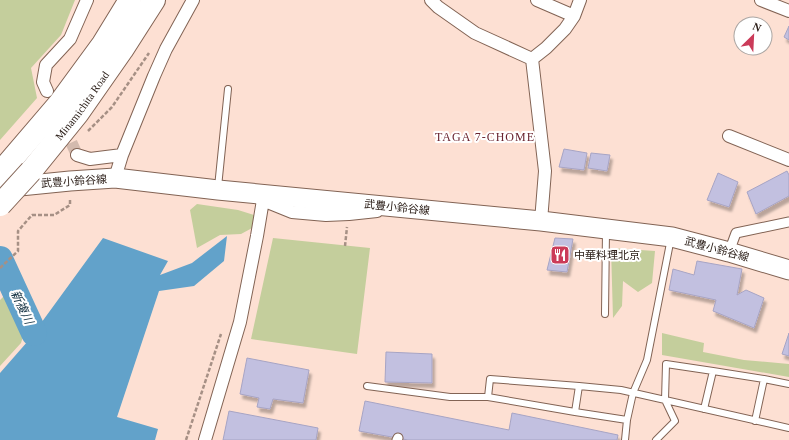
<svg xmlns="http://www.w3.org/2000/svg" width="789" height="440" viewBox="0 0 789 440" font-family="'Times New Roman','Noto Sans JP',serif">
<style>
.green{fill:#c4ce9c}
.water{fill:#62a2ca}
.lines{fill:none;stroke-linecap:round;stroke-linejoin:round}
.river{stroke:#62a2ca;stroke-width:26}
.building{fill:#c2c0e0;stroke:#a7a4c4;filter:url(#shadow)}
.minor-tunnel{stroke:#d3baae;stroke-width:12;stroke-dasharray:12 6;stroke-linecap:butt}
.service-casing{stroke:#826354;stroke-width:8}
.pedestrian-casing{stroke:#826354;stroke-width:11}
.minor-casing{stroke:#826354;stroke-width:14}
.primary-casing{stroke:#826354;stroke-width:21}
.motorway-casing{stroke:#826354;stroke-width:24}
.path{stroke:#a69085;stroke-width:2.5;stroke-dasharray:4 2;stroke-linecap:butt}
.service{stroke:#fff;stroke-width:6}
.pedestrian{stroke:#fff;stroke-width:9}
.minor{stroke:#fff;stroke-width:12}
.primary{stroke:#fff;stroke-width:19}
.motorway{stroke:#fff;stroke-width:22}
.motorway-bridge-casing{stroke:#826354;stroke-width:24;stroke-linecap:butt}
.motorway-bridge{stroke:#fff;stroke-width:22}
.labels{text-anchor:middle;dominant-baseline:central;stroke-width:4;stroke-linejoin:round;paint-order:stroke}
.street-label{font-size:11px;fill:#2d201a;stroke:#fff}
.poi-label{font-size:11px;fill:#2d201a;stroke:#fff;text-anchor:start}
.neighbourhood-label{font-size:12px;letter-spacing:1px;fill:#69232f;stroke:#fff}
.water-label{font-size:12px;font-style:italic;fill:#123041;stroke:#fff}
</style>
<defs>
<filter id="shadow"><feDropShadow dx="2.5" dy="4.5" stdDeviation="1" flood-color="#0004"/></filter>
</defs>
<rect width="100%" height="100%" fill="#fde0d3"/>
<path class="green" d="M 0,0 L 75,0 L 61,35 L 31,68 L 37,98 L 0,140 Z
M 197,204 L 238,210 L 254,215 L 254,227 L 241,234 L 220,235 L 197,248 L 190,210 Z
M 273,238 L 370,248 L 357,354 L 251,339 Z
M 611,248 L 655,251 L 652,283 L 638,292 L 623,281 L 622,306 L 613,318 Z
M 6,294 L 26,327 L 21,343 L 0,366 L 0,300 Z
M 662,333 L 704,343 L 703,352 L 744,360 L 789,364 L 789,377 L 662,355 Z"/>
<path class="water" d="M 227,236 L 224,261 L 194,286 L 159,291 L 117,417 L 158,429 L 155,440 L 0,440 L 0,373 L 28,341 L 103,238 L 168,261 L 160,275 L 192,263 Z"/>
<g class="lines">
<path class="river" d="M 0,259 L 34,333"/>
</g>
<path class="building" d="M 789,26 L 789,40 L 784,37 Z
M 564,149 L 587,153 L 584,170 L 559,167 Z
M 591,153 L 610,155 L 607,171 L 588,168 Z
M 787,171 L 789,175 L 789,196 L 756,214 L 747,192 Z
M 718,173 L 738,182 L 729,207 L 707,200 Z
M 555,238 L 573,239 L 567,272 L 547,270 Z
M 697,261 L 742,269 L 737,295 L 746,290 L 764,298 L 754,328 L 713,311 L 716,300 L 669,290 L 673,269 L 694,275 Z
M 789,333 L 789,356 L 782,354 Z
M 386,352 L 432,354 L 432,383 L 385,382 Z
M 247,358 L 309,370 L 303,403 L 273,399 L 270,409 L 257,407 L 259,398 L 240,394 Z
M 365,401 L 509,430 L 512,413 L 618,435 L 617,440 L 408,440 L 359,431 Z
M 229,411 L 318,428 L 316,440 L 223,440 Z"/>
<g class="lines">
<path class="minor-tunnel" d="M 64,126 L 77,155"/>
<defs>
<path id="service" d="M 218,187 L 228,89
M 605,314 L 606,231
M 764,379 L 789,384
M 367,386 L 450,397 L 488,397 L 575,412 L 627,420
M 488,397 L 490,379 L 579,386
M 704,409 L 713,371 L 764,379 L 755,421
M 575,412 L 579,386 L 621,390 L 789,428
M 625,440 L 627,420 L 633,393 L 647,360 L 671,238
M 656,440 L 675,421 L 665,400 L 666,364 L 713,371"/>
<path id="pedestrian" d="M 729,252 L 736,233 L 789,222
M 397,440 L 398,438"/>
<path id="minor" d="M 431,0 L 438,7 L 475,33 L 532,59
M 537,0 L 574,16 L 580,0
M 761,0 L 789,11
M 47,91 L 43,82 L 46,65 L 70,39 L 87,0
M 729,136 L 789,160
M 77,155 L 90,159 L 122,155
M 115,178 L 122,155 L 154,76 L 166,49 L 193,0
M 260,199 L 292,212 L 326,215 L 349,214 L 377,211
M 541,221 L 545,171 L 532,59 L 546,48 L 565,29 L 574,16
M 205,440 L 240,322 L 257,236 L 264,194"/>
<path id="primary" d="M 0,188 L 70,181 L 115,178 L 218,190 L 541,221 L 672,237 L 729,252 L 789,270"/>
<g id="motorway">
<path id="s1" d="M 31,171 L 78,113 L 122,50 L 154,0"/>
<path d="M 0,173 L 59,104 L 103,44 L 130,0"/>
</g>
</defs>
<use href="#service" class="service-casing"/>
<use href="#pedestrian" class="pedestrian-casing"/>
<use href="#minor" class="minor-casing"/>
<use href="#primary" class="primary-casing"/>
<use href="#motorway" class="motorway-casing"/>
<path class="path" d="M 88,131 L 112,107 L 149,53
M 345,246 L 347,227
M 0,268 L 18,251 L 18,231 L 32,215 L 54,215 L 70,205 L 70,198
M 186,440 L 221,334"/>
<use href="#service" class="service"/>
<use href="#pedestrian" class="pedestrian"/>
<use href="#minor" class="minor"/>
<use href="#primary" class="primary"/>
<use href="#motorway" class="motorway"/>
<defs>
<path id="motorway-bridge" d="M 0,205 L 31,171"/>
</defs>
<use href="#motorway-bridge" class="motorway-bridge-casing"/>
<use href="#motorway-bridge" class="motorway-bridge"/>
</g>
<defs>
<symbol id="restaurant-square" viewBox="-11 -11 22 22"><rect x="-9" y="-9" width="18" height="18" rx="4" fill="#cb3b59" stroke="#fff"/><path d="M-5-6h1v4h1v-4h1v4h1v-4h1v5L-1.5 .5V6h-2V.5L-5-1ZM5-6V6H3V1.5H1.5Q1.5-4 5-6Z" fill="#fff"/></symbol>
</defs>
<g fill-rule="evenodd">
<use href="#restaurant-square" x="549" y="244" width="22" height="22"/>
</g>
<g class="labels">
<g class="street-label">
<text stroke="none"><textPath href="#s1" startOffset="83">Minamichita Road</textPath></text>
<text transform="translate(74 181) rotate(-4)">武豊小鈴谷線</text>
<text transform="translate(397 207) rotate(6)">武豊小鈴谷線</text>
<text transform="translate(717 249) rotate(15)">武豊小鈴谷線</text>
</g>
<g class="poi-label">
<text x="574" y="255">中華料理北京</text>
</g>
<g class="neighbourhood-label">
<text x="485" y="137">TAGA 7-CHOME</text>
</g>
<g class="water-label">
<text transform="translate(22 307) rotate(65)">新複川</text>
</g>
</g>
<g transform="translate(753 36) rotate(24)"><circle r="19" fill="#ffffff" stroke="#aba6a3"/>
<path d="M0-3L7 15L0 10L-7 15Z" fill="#cb3b59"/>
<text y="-6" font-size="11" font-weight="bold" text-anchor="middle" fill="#2d201a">N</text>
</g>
</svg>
